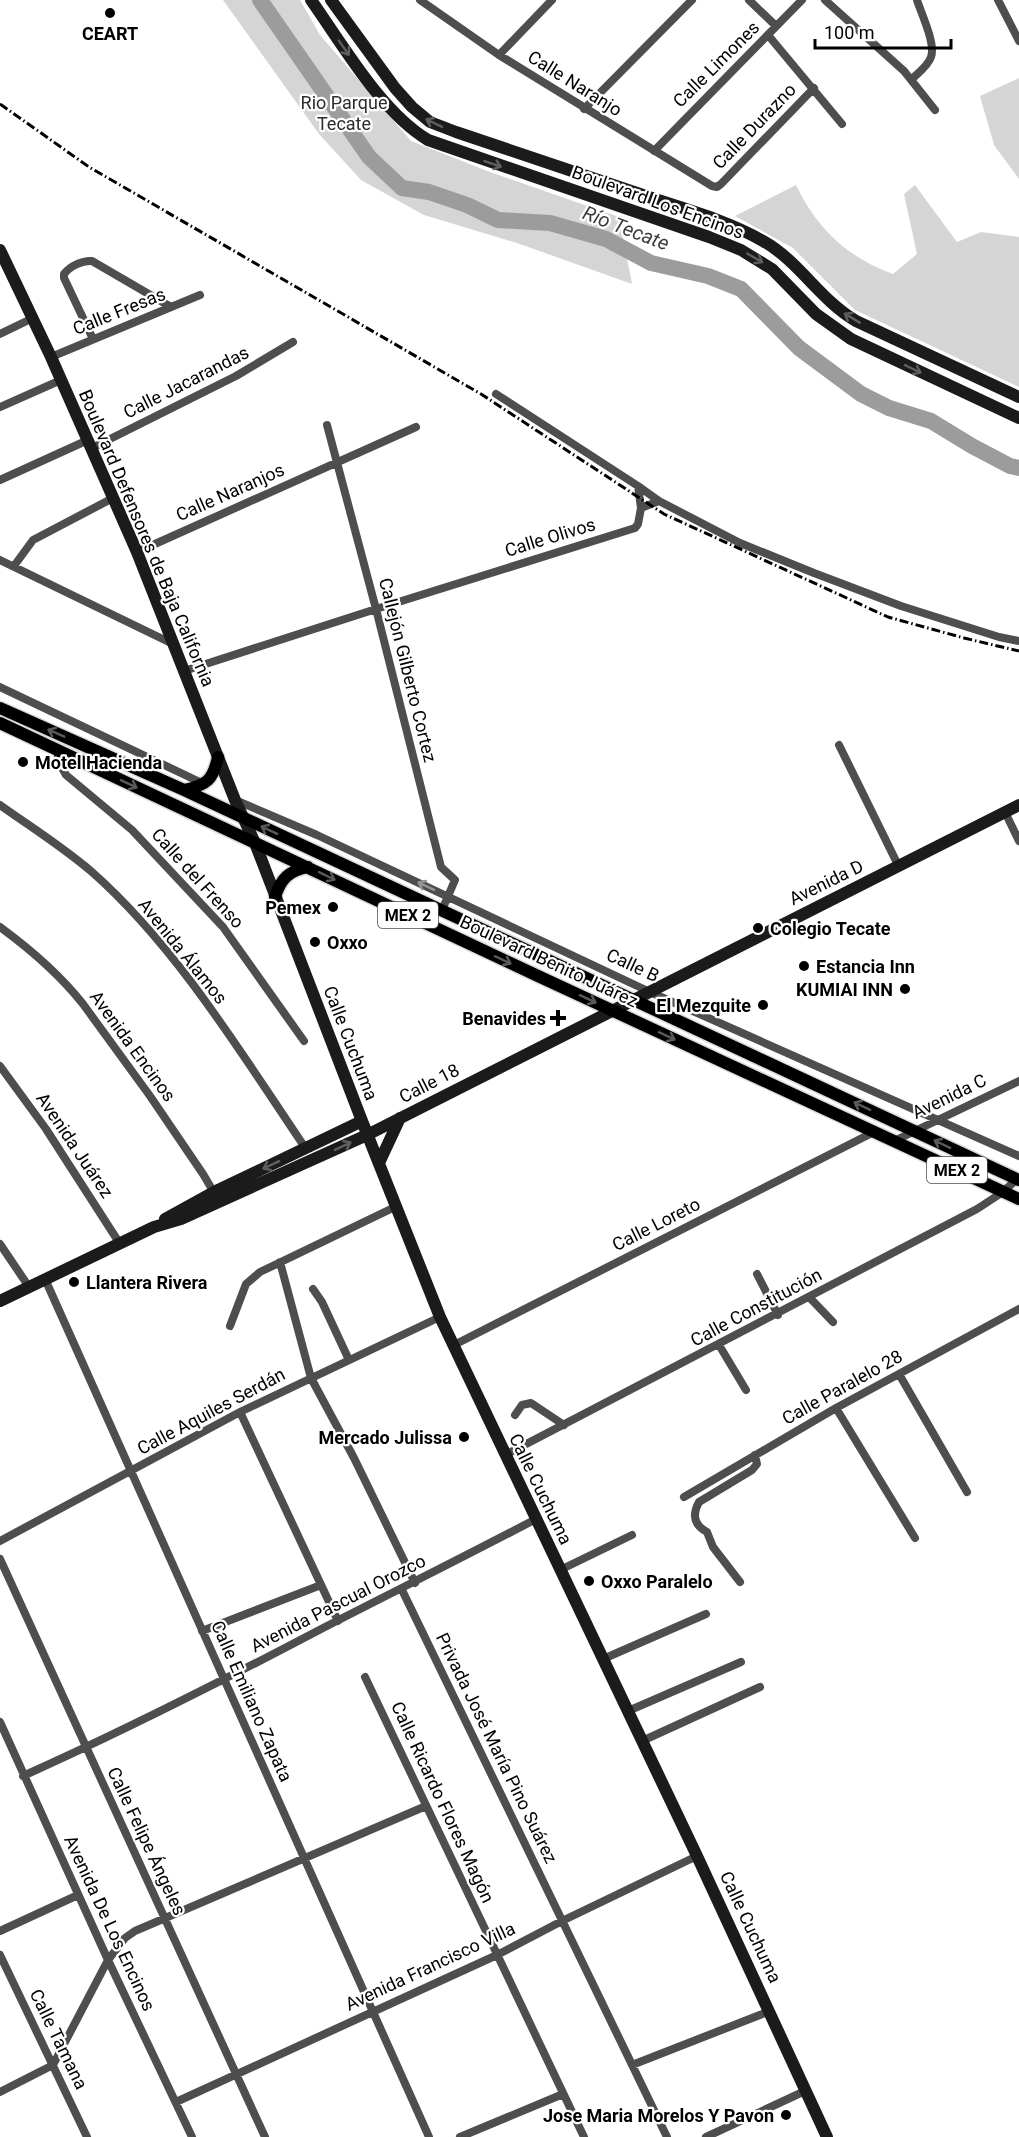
<svg xmlns="http://www.w3.org/2000/svg" width="1019" height="2137" viewBox="0 0 1019 2137" font-family="Roboto,sans-serif">
<style>
.green{fill:#d5d5d5}
.lines{fill:none;stroke-linecap:round;stroke-linejoin:round}
.river{stroke:#9c9c9c;stroke-width:16}
.primary-casing{stroke:#dbdbdb;stroke-width:15}
.street{stroke:#4e4e4e;stroke-width:8}
.secondary{stroke:#1b1b1b;stroke-width:12}
.primary{stroke:#000;stroke-width:12}
.rail{stroke:#000;stroke-width:3;stroke-dasharray:9 3 1.5 3;stroke-linecap:butt}
.oneway{stroke:#5f5f5f}
.oneway2{stroke:#595959}
.oneway3{stroke:#959595}
.poi-dot{fill:#000;stroke:#fff;stroke-width:2}
.labels{text-anchor:middle;dominant-baseline:central;stroke-width:4.5;stroke-linejoin:round;paint-order:stroke}
.shield{fill:#fff;stroke:#4c4c4c;stroke-width:1.5}
.shield-label{font-size:16px;font-weight:bold;fill:#000}
.poi-label{font-size:18px;font-weight:bold;fill:#000;stroke:#fff;text-anchor:start}
.street-label{font-size:18px;fill:#000;stroke:#fff}
.park-label{font-size:18px;fill:#2c2c2c;stroke:#fff}
.water-label{font-size:20px;font-style:italic;fill:#3d3d3d;stroke:#fff}
</style>
<rect width="100%" height="100%" fill="#fff"/>
<path class="green" d="M 223,0 L 300,0 L 320,35 L 411,141 L 490,172 L 619,217 L 632,284 L 517,243 L 424,215 L 361,180 L 319,134 Z
M 1019,78 L 1019,179 L 994,145 L 980,96 Z
M 796,185 C 817,229 847,257 893,274 L 917,254 L 904,194 L 915,185 L 957,242 L 981,232 L 1019,237 L 1019,387 L 855,310 L 793,248 L 735,216 Z"/>
<g class="lines">
<path class="river" d="M 260,0 L 369,157 L 402,188 L 429,192 L 467,205 L 498,220 L 550,223 L 606,239 L 651,263 L 708,276 L 741,289 L 799,348 L 861,394 L 889,408 L 931,421 L 972,446 L 1010,466 L 1019,468"/>
<defs>
<path id="primary" d="M 0,708 L 184,790 L 1019,1180
M 0,723 L 538,976 L 1019,1199
M 184,790 C 207,785 213,780 218,757
M 275,897 C 281,878 289,871 308,867"/>
</defs>
<use href="#primary" class="primary-casing"/>
<path class="street" d="M 420,0 L 499,55 L 712,186 L 717,187 L 721,184 L 814,88
M 749,0 L 776,26
M 825,0 L 904,71 L 935,110
M 998,0 L 1019,41
M 768,35 L 842,124
M 499,55 L 552,0
M 912,79 C 918,73 928,66 931,57 C 936,44 921,13 917,0
M 584,109 L 692,0
M 654,151 L 802,0
M 0,334 L 33,318
M 93,339 L 64,278 L 64,274 C 70,266 83,260 92,261 L 171,307
M 51,357 L 200,295
M 496,394 L 638,486 L 641,508
M 0,407 L 61,380
M 327,425 L 376,609 L 441,867 L 455,880 L 442,910
M 92,448 L 236,376 L 293,342
M 0,480 L 88,440
M 638,486 L 659,501
M 137,552 L 416,427
M 0,560 L 173,644
M 14,566 L 33,540 L 113,498
M 184,671 L 376,609 L 635,528 L 638,524 L 641,508 L 659,501 L 740,543 L 814,573 L 901,606 L 999,637 L 1019,641
M 0,687 L 204,784
M 839,745 L 899,867
M 58,750 L 58,761 L 66,775 L 132,830 L 223,927 L 304,1041
M 235,800 L 317,835 L 650,992 L 1019,1156
M 0,805 C 31,827 63,847 92,872 C 177,947 243,1056 306,1149
M 1005,812 L 1019,841
M 0,927 C 30,949 60,975 83,1004 L 150,1096 L 203,1174 L 216,1196
M 0,1066 L 46,1129 L 120,1244
M 894,1141 L 1019,1081
M 0,1244 L 29,1287
M 280,1262 L 311,1378 L 354,1458 L 415,1583
M 757,1274 L 778,1315
M 45,1279 L 429,2137
M 313,1289 L 322,1302 L 349,1360
M 810,1298 L 833,1322
M 230,1326 L 246,1284 L 260,1272 L 395,1207
M 719,1345 L 746,1390
M 452,1346 L 874,1132
M 899,1374 L 967,1492
M 836,1408 L 915,1538
M 240,1412 L 338,1621
M 515,1415 L 522,1405 L 531,1403 L 564,1425
M 505,1455 L 977,1209 L 1003,1192 L 1017,1179
M 684,1497 L 836,1408 L 1019,1309
M 0,1541 L 240,1412 L 440,1317
M 0,1559 L 265,2137
M 560,1570 L 632,1535
M 740,1582 L 713,1547 L 707,1532 C 694,1525 692,1515 699,1502 L 752,1470 L 757,1464 L 755,1455
M 402,1590 L 667,2137
M 202,1631 L 321,1585
M 603,1659 L 706,1614
M 365,1677 L 584,2137
M 628,1711 L 741,1662
M 0,1722 L 108,1960 L 192,2137
M 642,1741 L 760,1687
M 23,1776 C 126,1730 226,1679 325,1627 C 395,1591 466,1556 536,1519
M 0,1931 L 78,1895
M 0,1955 L 87,2137
M 632,2065 L 770,2011
M 0,2092 L 53,2065 L 108,1960 L 125,1938 L 135,1931 L 426,1806
M 176,2102 L 497,1955 L 562,1921 L 697,1856
M 460,2137 L 563,2094
M 706,2137 L 805,2091"/>
<path class="secondary" d="M 311,0 C 343,45 381,112 428,140 L 709,237 L 741,250 L 772,269 L 816,314 L 851,339 L 1019,418
M 331,0 L 395,88 L 412,107 L 430,122 L 456,132 C 518,153 580,174 643,195 C 681,208 727,220 763,241 C 799,261 820,300 856,321 L 1019,397
M 0,250 L 51,357 L 137,552 L 235,800 L 255,843 L 362,1121 L 440,1317 L 697,1856 L 827,2137
M 379,1163 L 400,1118
M 165,1219 L 214,1192 L 362,1121
M 0,1301 L 154,1227 L 181,1219 L 367,1135 L 1019,805"/>
<use href="#primary" class="primary"/>
<path class="rail" d="M 0,104 L 89,167 L 481,394 L 664,514 L 888,617 L 964,638 L 1019,651"/>
</g>
<defs><path id="oneway-shaft" d="M-6 0H5M1.5-3L5.5 0L1.5 3" fill="none" stroke-width="1.6" stroke-linecap="round" stroke-linejoin="round" transform="scale(1.5)"/></defs>
<g class="oneway">
<use href="#oneway-shaft" transform="translate(344 48) rotate(55)"/>
<use href="#oneway-shaft" transform="translate(434 123) rotate(-154)"/>
<use href="#oneway-shaft" transform="translate(493 164) rotate(19)"/>
<use href="#oneway-shaft" transform="translate(755 258) rotate(30)"/>
<use href="#oneway-shaft" transform="translate(852 318) rotate(-149)"/>
<use href="#oneway-shaft" transform="translate(913 369) rotate(26)"/>
<use href="#oneway-shaft" transform="translate(343 1146) rotate(-25)"/>
<use href="#oneway-shaft" transform="translate(271 1165) rotate(155)"/>
</g>
<g class="oneway2">
<use href="#oneway-shaft" transform="translate(56 733) rotate(-156)"/>
<use href="#oneway-shaft" transform="translate(129 784) rotate(25)"/>
<use href="#oneway-shaft" transform="translate(269 830) rotate(-155)"/>
<use href="#oneway-shaft" transform="translate(327 876) rotate(26)"/>
<use href="#oneway-shaft" transform="translate(503 960) rotate(25)"/>
<use href="#oneway-shaft" transform="translate(588 999) rotate(25)"/>
<use href="#oneway-shaft" transform="translate(667 1036) rotate(25)"/>
<use href="#oneway-shaft" transform="translate(862 1106) rotate(-155)"/>
<use href="#oneway-shaft" transform="translate(942 1144) rotate(-154)"/>
</g>
<use class="oneway3" href="#oneway-shaft" transform="translate(426 886) rotate(-155)"/>
<g class="poi-dot">
<circle cx="110" cy="13" r="6"/>
<circle cx="23" cy="762" r="6"/>
<circle cx="333" cy="907" r="6"/>
<circle cx="758" cy="928" r="6"/>
<circle cx="315" cy="942" r="6"/>
<circle cx="804" cy="966" r="6"/>
<circle cx="905" cy="989" r="6"/>
<circle cx="763" cy="1005" r="6"/>
<path d="M555 1009h6v6h6v6h-6v6h-6v-6h-6v-6h6z"/>
<circle cx="74" cy="1282" r="6"/>
<circle cx="464" cy="1437" r="6"/>
<circle cx="589" cy="1581" r="6"/>
<circle cx="786" cy="2115" r="6"/>
</g>
<g class="labels">
<g class="shield">
<rect x="378" y="902" width="60" height="26" rx="4.5"/>
<rect x="927" y="1157" width="60" height="26" rx="4.5"/>
</g>
<g class="shield-label">
<text x="408" y="915">MEX 2</text>
<text x="957" y="1170">MEX 2</text>
</g>
<g class="poi-label">
<text x="110" y="33" text-anchor="middle">CEART</text>
<text x="35" y="762">Motel Hacienda</text>
<text x="321" y="907" text-anchor="end">Pemex</text>
<text x="770" y="928">Colegio Tecate</text>
<text x="327" y="942">Oxxo</text>
<text x="816" y="966">Estancia Inn</text>
<text x="893" y="989" text-anchor="end">KUMIAI INN</text>
<text x="751" y="1005" text-anchor="end">El Mezquite</text>
<text x="546" y="1018" text-anchor="end">Benavides</text>
<text x="86" y="1282">Llantera Rivera</text>
<text x="452" y="1437" text-anchor="end">Mercado Julissa</text>
<text x="601" y="1581">Oxxo Paralelo</text>
<text x="774" y="2115" text-anchor="end">Jose Maria Morelos Y Pavon</text>
</g>
<g class="street-label">
<text transform="translate(716 64) rotate(-45)">Calle Limones</text>
<text transform="translate(575 83) rotate(32)">Calle Naranjo</text>
<text transform="translate(754 126) rotate(-46)">Calle Durazno</text>
<text transform="translate(658 202) rotate(20)">Boulevard Los Encinos</text>
<text transform="translate(119 311) rotate(-22)">Calle Fresas</text>
<text transform="translate(186 382) rotate(-27)">Calle Jacarandas</text>
<text transform="translate(230 492) rotate(-24)">Calle Naranjos</text>
<text transform="translate(550 537) rotate(-17)">Calle Olivos</text>
<text transform="translate(147 538) rotate(67)">Boulevard Defensores de Baja California</text>
<text transform="translate(408 670) rotate(76)">Callejón Gilberto Cortez</text>
<text transform="translate(198 878) rotate(48)">Calle del Frenso</text>
<text transform="translate(826 882) rotate(-26)">Avenida D</text>
<text transform="translate(183 951) rotate(51)">Avenida Álamos</text>
<text transform="translate(549 961) rotate(25)">Boulevard Benito Juárez</text>
<text transform="translate(633 965) rotate(25)">Calle B</text>
<text transform="translate(351 1043) rotate(69)">Calle Cuchuma</text>
<text transform="translate(133 1046) rotate(54)">Avenida Encinos</text>
<text transform="translate(429 1083) rotate(-27)">Calle 18</text>
<text transform="translate(949 1096) rotate(-26)">Avenida C</text>
<text transform="translate(75 1145) rotate(56)">Avenida Juárez</text>
<text transform="translate(656 1224) rotate(-27)">Calle Loreto</text>
<text transform="translate(756 1307) rotate(-28)">Calle Constitución</text>
<text transform="translate(842 1387) rotate(-29)">Calle Paralelo 28</text>
<text transform="translate(211 1411) rotate(-28)">Calle Aquiles Serdán</text>
<text transform="translate(541 1489) rotate(64)">Calle Cuchuma</text>
<text transform="translate(338 1603) rotate(-27)">Avenida Pascual Orozco</text>
<text transform="translate(252 1701) rotate(66)">Calle Emiliano Zapata</text>
<text transform="translate(497 1748) rotate(64)">Privada José María Pino Suárez</text>
<text transform="translate(443 1802) rotate(65)">Calle Ricardo Flores Magón</text>
<text transform="translate(147 1841) rotate(65)">Calle Felipe Ángeles</text>
<text transform="translate(110 1923) rotate(65)">Avenida De Los Encinos</text>
<text transform="translate(751 1927) rotate(65)">Calle Cuchuma</text>
<text transform="translate(430 1966) rotate(-25)">Avenida Francisco Villa</text>
<text transform="translate(59 2039) rotate(64)">Calle Tamana</text>
</g>
<g class="park-label">
<text x="344" y="102">Rio Parque<tspan x="344" dy="21">Tecate</tspan></text>
</g>
<g class="water-label">
<text transform="translate(626 228) rotate(21)">Río Tecate</text>
</g>
</g>
<path d="M815 39v9h136v-9" fill="none" stroke="#000000" stroke-width="3"/>
<text x="824" y="39" font-size="18" fill="#000000" stroke="#ffffff" stroke-width="4.5" paint-order="stroke">100 m</text>
</svg>
